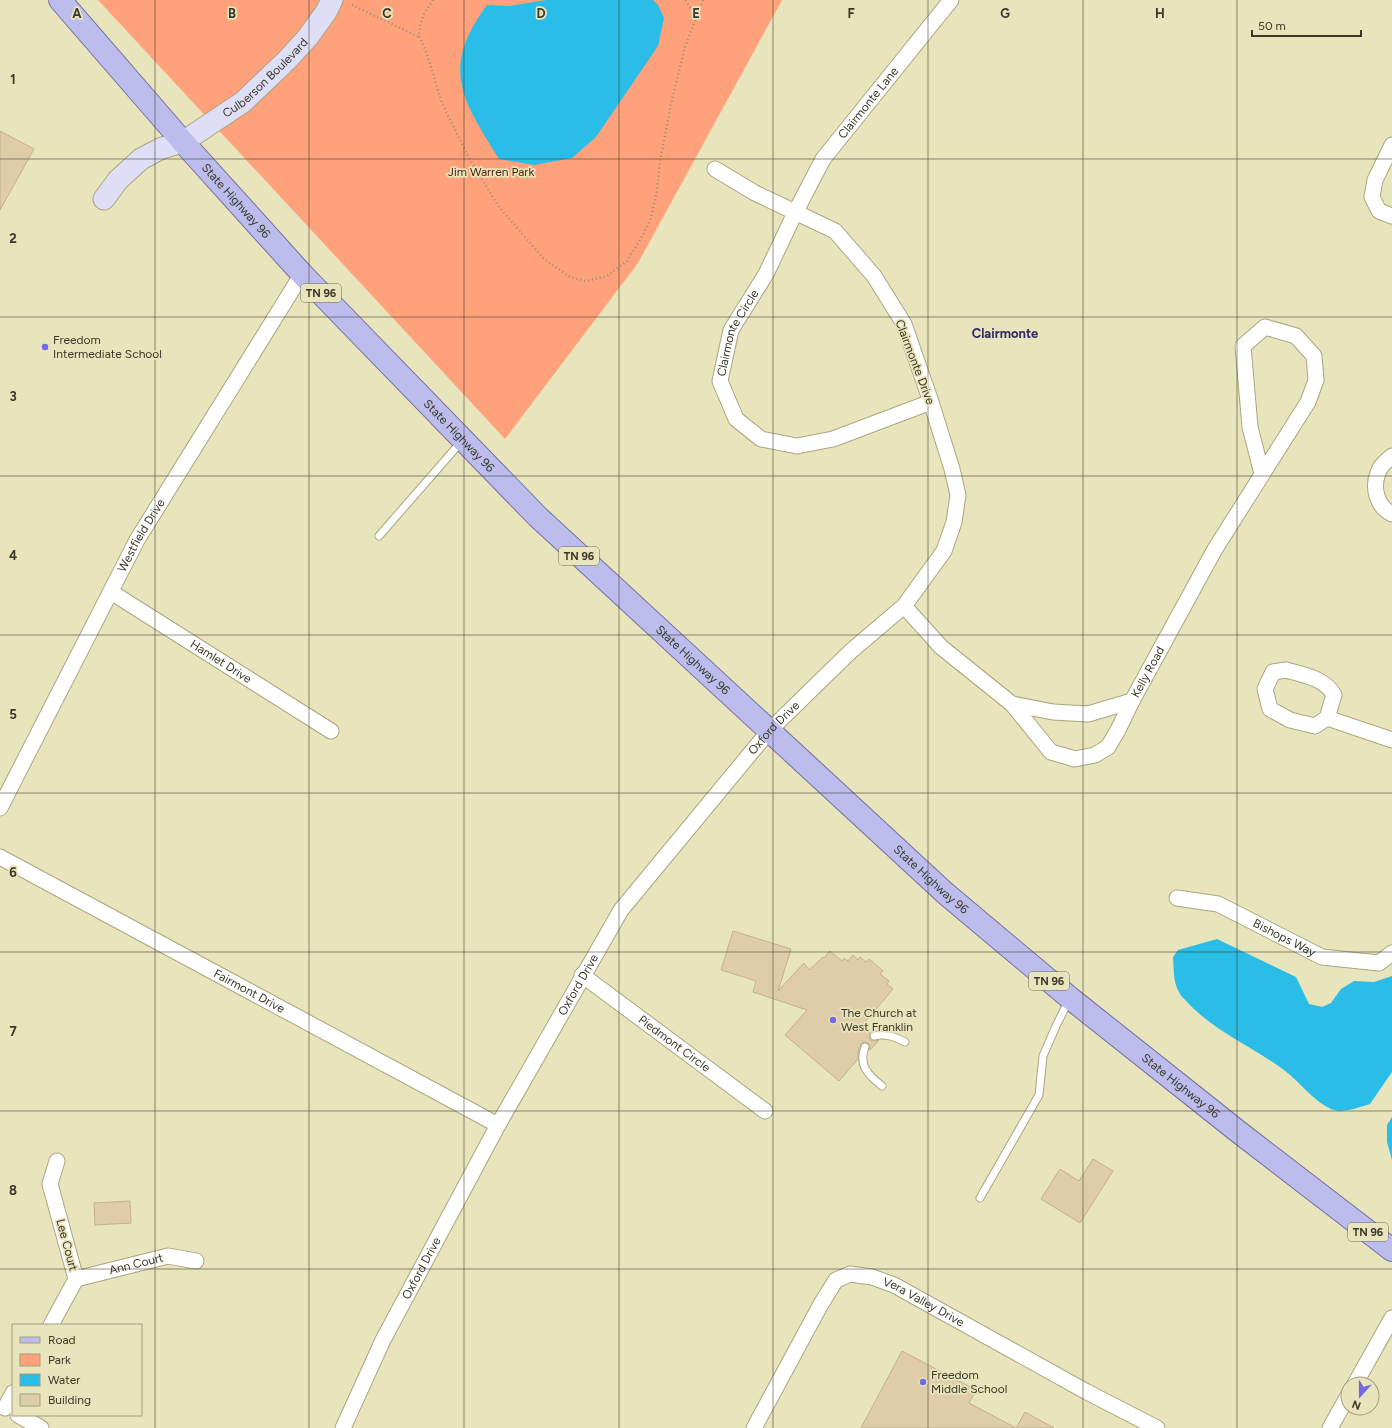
<svg xmlns="http://www.w3.org/2000/svg" width="1392" height="1428" viewBox="0 0 1392 1428" font-family="Figtree,sans-serif">
<style>
.green{fill:#ffa27b}
.water{fill:#29bde8}
.building{fill:#dfcca8;stroke:#c3b08d}
.lines{fill:none;stroke-linecap:round;stroke-linejoin:round}
.lane-casing{stroke:#aaa680;stroke-width:9}
.street-casing{stroke:#aaa680;stroke-width:17}
.secondary-casing{stroke:#aaa680;stroke-width:23}
.primary-casing{stroke:#7271a0;stroke-width:24}
.path{stroke:#959275;stroke-width:2.5;stroke-dasharray:1 3;stroke-linecap:butt}
.lane{stroke:#fff;stroke-width:7}
.street{stroke:#fff;stroke-width:15}
.secondary{stroke:#dedef6;stroke-width:21}
.primary{stroke:#bcbced;stroke-width:22}
.grid{fill:none;stroke:#3a3828;stroke-width:1;stroke-opacity:0.55}
.poi-dot{fill:#7369e3;stroke:#e8e4bc;stroke-width:1.5}
.labels{text-anchor:middle;dominant-baseline:central;stroke-width:3.5;stroke-linejoin:round;paint-order:stroke}
.shield{fill:#e8e4bc;stroke:#6e6c54;stroke-width:1}
.shield-label{font-size:11px;font-weight:bold;fill:#3a3828}
.street-label{font-size:12px;fill:#3a3828;stroke:#e8e4bc}
.park-label{font-size:12px;fill:#50210c;stroke:#e8e4bc}
.poi-label{font-size:12px;fill:#3a3828;stroke:#e8e4bc;text-anchor:start}
.neighbourhood-label{font-size:13px;font-weight:bold;fill:#312c67;stroke:#e8e4bc}
.grid-label{font-size:13px;text-anchor:middle;font-weight:bold;fill:#3a3828;stroke:#e8e4bc;stroke-width:3.5;stroke-linejoin:round;paint-order:stroke}
</style>
<rect width="100%" height="100%" fill="#e8e4bc"/>
<path class="green" d="M 98,0 L 782,0 L 638,263 L 505,439 Z"/>
<path class="water" d="M 546,0 L 653,0 L 658,5 L 664,18 L 658,46 L 596,137 L 572,158 L 534,165 L 499,159 C 462,99 440,69 487,5 L 509,6 Z
M 1217,939 L 1296,977 L 1309,1004 L 1322,1007 L 1331,1003 L 1341,989 L 1354,981 L 1374,982 L 1392,976 L 1392,1072 L 1370,1104 C 1360,1107 1342,1114 1331,1109 C 1313,1101 1300,1082 1284,1070 C 1253,1047 1216,1032 1189,1004 C 1186,1000 1181,997 1179,992 C 1173,982 1174,969 1173,957 L 1178,950 Z
M 1392,1117 L 1392,1160 L 1387,1142 L 1387,1125 Z"/>
<path class="building" d="M 0,131 L 34,149 L 0,210 Z
M 733,931 L 791,949 L 778,991 L 804,963 L 809,970 L 823,957 L 824,958 L 830,951 L 842,961 L 844,958 L 848,961 L 853,955 L 858,960 L 860,957 L 866,962 L 869,959 L 883,971 L 880,974 L 889,981 L 887,984 L 893,989 L 862,1026 L 870,1033 L 869,1037 L 870,1040 L 873,1041 L 879,1040 L 870,1050 L 870,1046 L 868,1043 L 864,1042 L 861,1044 L 858,1052 L 858,1059 L 839,1081 L 785,1035 L 807,1010 L 753,992 L 756,981 L 721,970 Z
M 1093,1159 L 1113,1171 L 1080,1223 L 1041,1199 L 1060,1169 L 1079,1181 Z
M 130,1201 L 131,1223 L 95,1225 L 94,1203 Z
M 902,1351 L 976,1390 L 969,1403 L 1016,1428 L 861,1428 Z
M 1025,1412 L 1054,1428 L 1016,1428 Z"/>
<g class="lines">
<defs>
<path id="lane" d="M 379,536 L 461,442
M 874,1036 C 886,1033 895,1037 905,1042
M 865,1047 C 858,1065 868,1075 882,1086
M 980,1198 L 1039,1095 L 1043,1056 L 1056,1026 L 1069,1000"/>
<g id="street">
<path d="M 1392,145 L 1375,180 L 1372,197 L 1379,211 L 1392,216"/>
<path id="s1" d="M 931,402 L 833,439 L 797,446 L 761,439 L 736,419 L 720,381 L 731,330 L 766,274 L 795,213 L 823,159 L 951,0"/>
<path d="M 1392,456 C 1386,461 1380,466 1378,473 C 1372,488 1377,507 1392,514"/>
<path id="s2" d="M 111,592 L 331,731"/>
<path id="s3" d="M 904,606 L 941,647 L 1012,704 L 1053,712 L 1088,714 L 1132,701 L 1215,549 L 1308,402 L 1316,380 L 1314,356 L 1296,336 L 1265,327 L 1243,346 L 1250,427 L 1262,474"/>
<path d="M 1286,670 C 1303,675 1325,678 1334,695 L 1327,718 L 1315,726 L 1290,720 L 1270,709 L 1265,689 L 1273,672 Z"/>
<path d="M 1012,704 L 1051,752 L 1075,759 L 1095,755 L 1108,747 L 1118,730 L 1132,701"/>
<path d="M 1327,718 L 1392,740"/>
<path id="s4" d="M 0,808 L 137,540 L 302,274"/>
<path id="s5" d="M 0,857 L 498,1125"/>
<path id="s6" d="M 1177,898 L 1218,904 L 1322,957 L 1379,963 L 1392,953"/>
<path id="s7" d="M 582,975 L 765,1111"/>
<path id="s8" d="M 76,1279 L 168,1256 L 196,1261"/>
<path d="M 51,1325 L 76,1279 L 50,1184 L 57,1161"/>
<path d="M 1355,1384 L 1392,1318"/>
<path d="M 5,1408 L 13,1393"/>
<path d="M 18,1415 L 41,1428"/>
<path id="s9" d="M 343,1428 L 383,1340 L 498,1125 L 621,910 L 769,731 L 851,651 L 904,606 L 944,551 L 954,522 L 958,495 L 952,469 L 931,402 L 904,324 L 874,276 L 835,231 L 755,193 L 715,169"/>
<path id="s10" d="M 754,1428 L 821,1304 L 836,1280 L 850,1274 L 872,1277 L 894,1285 L 1087,1392 L 1157,1428"/>
<path d="M 1330,1428 L 1348,1396"/>
</g>
<g id="secondary">
<path id="s11" d="M 104,199 L 118,180 L 141,159 L 162,148 L 183,142 L 243,102 L 287,60 L 308,37 L 326,12 L 332,0"/>
</g>
<g id="primary">
<path id="s12" d="M 60,0 L 183,142 L 302,274 L 538,517 L 945,893 L 1070,998 L 1240,1133 L 1392,1250"/>
</g>
</defs>
<use href="#lane" class="lane-casing"/>
<use href="#street" class="street-casing"/>
<use href="#secondary" class="secondary-casing"/>
<use href="#primary" class="primary-casing"/>
<path class="path" d="M 433,0 L 424,14 L 420,26 L 419,36 L 426,51 L 442,103 L 469,158 L 499,207 L 544,259 L 570,277 L 586,281 L 607,276 L 627,261 L 643,235 L 651,218 L 657,190 L 660,161 L 672,99 L 685,47 L 697,16 L 685,0
M 352,5 L 419,37
M 697,16 L 703,0"/>
<use href="#lane" class="lane"/>
<use href="#street" class="street"/>
<use href="#secondary" class="secondary"/>
<use href="#primary" class="primary"/>
</g>
<path class="grid" d="M 155,0 L 155,1428M 309,0 L 309,1428M 464,0 L 464,1428M 619,0 L 619,1428M 773,0 L 773,1428M 928,0 L 928,1428M 1083,0 L 1083,1428M 1237,0 L 1237,1428M 0,159 L 1392,159M 0,317 L 1392,317M 0,476 L 1392,476M 0,635 L 1392,635M 0,793 L 1392,793M 0,952 L 1392,952M 0,1111 L 1392,1111M 0,1269 L 1392,1269"/>
<g class="poi-dot">
<circle cx="45" cy="347" r="4"/>
<circle cx="833" cy="1020" r="4"/>
<circle cx="923" cy="1382" r="4"/>
</g>
<g class="labels">
<g class="shield">
<rect x="301" y="284" width="40" height="18" rx="3"/>
<rect x="559" y="547" width="40" height="18" rx="3"/>
<rect x="1029" y="972" width="40" height="18" rx="3"/>
<rect x="1348" y="1223" width="40" height="18" rx="3"/>
</g>
<g class="shield-label">
<text x="321" y="293">TN 96</text>
<text x="579" y="556">TN 96</text>
<text x="1049" y="981">TN 96</text>
<text x="1368" y="1232">TN 96</text>
</g>
<g class="street-label">
<text stroke="none"><textPath href="#s11" startOffset="205">Culberson Boulevard</textPath></text>
<text stroke="none"><textPath href="#s1" startOffset="570">Clairmonte Lane</textPath></text>
<text stroke="none"><textPath href="#s12" startOffset="267">State Highway 96</textPath></text>
<text stroke="none"><textPath href="#s1" startOffset="303">Clairmonte Circle</textPath></text>
<text transform="translate(915 362) rotate(69)">Clairmonte Drive</text>
<text stroke="none"><textPath href="#s12" startOffset="591">State Highway 96</textPath></text>
<text stroke="none"><textPath href="#s4" startOffset="307">Westfield Drive</textPath></text>
<text stroke="none"><textPath href="#s2" startOffset="130">Hamlet Drive</textPath></text>
<text stroke="none"><textPath href="#s12" startOffset="915">State Highway 96</textPath></text>
<text stroke="none"><textPath href="#s3" startOffset="302">Kelly Road</textPath></text>
<text stroke="none"><textPath href="#s9" startOffset="826">Oxford Drive</textPath></text>
<text stroke="none"><textPath href="#s12" startOffset="1239">State Highway 96</textPath></text>
<text stroke="none"><textPath href="#s6" startOffset="116">Bishops Way</textPath></text>
<text stroke="none"><textPath href="#s9" startOffset="502">Oxford Drive</textPath></text>
<text stroke="none"><textPath href="#s5" startOffset="283">Fairmont Drive</textPath></text>
<text stroke="none"><textPath href="#s7" startOffset="115">Piedmont Circle</textPath></text>
<text stroke="none"><textPath href="#s12" startOffset="1563">State Highway 96</textPath></text>
<text transform="translate(67 1245) rotate(75)">Lee Court</text>
<text stroke="none"><textPath href="#s8" startOffset="62">Ann Court</textPath></text>
<text stroke="none"><textPath href="#s9" startOffset="178">Oxford Drive</textPath></text>
<text stroke="none"><textPath href="#s10" startOffset="264">Vera Valley Drive</textPath></text>
</g>
<g class="park-label">
<text x="491" y="172">Jim Warren Park</text>
</g>
<g class="poi-label">
<text x="53" y="340">Freedom<tspan x="53" dy="14">Intermediate School</tspan></text>
<text x="841" y="1013">The Church at<tspan x="841" dy="14">West Franklin</tspan></text>
<text x="931" y="1375">Freedom<tspan x="931" dy="14">Middle School</tspan></text>
</g>
<g class="neighbourhood-label">
<text x="1005" y="333">Clairmonte</text>
</g>
</g>
<g class="grid-label">
<text x="77" y="18">A</text>
<text x="232" y="18">B</text>
<text x="387" y="18">C</text>
<text x="541" y="18">D</text>
<text x="696" y="18">E</text>
<text x="851" y="18">F</text>
<text x="1005" y="18">G</text>
<text x="1160" y="18">H</text>
<text x="13" y="84">1</text>
<text x="13" y="243">2</text>
<text x="13" y="401">3</text>
<text x="13" y="560">4</text>
<text x="13" y="719">5</text>
<text x="13" y="877">6</text>
<text x="13" y="1036">7</text>
<text x="13" y="1195">8</text>
</g>
<rect x="12" y="1324" width="130" height="92" fill="#e8e4bc" stroke="#a29f81"/>
<rect x="20" y="1337" width="20" height="6" fill="#bcbced" stroke="#a29f81"/>
<text x="48" y="1344" font-size="12" fill="#3a3828">Road</text>
<rect x="20" y="1354" width="20" height="12" fill="#ffa27b" stroke="#a29f81"/>
<text x="48" y="1364" font-size="12" fill="#3a3828">Park</text>
<rect x="20" y="1374" width="20" height="12" fill="#29bde8" stroke="#a29f81"/>
<text x="48" y="1384" font-size="12" fill="#3a3828">Water</text>
<rect x="20" y="1394" width="20" height="12" fill="#dfcca8" stroke="#a29f81"/>
<text x="48" y="1404" font-size="12" fill="#3a3828">Building</text>
<g transform="translate(1360 1396) rotate(201)"><circle r="19" fill="#e8e4bc" stroke="#a29f81"/>
<path d="M0-3L7 15L0 10L-7 15Z" fill="#7369e3"/>
<text y="-6" font-size="11" font-weight="bold" text-anchor="middle" fill="#3a3828">N</text>
</g>
<path d="M1252 30v6h109v-6" fill="none" stroke="#3a3828" stroke-width="2"/>
<text x="1258" y="30" font-size="12" fill="#3a3828" stroke="#e8e4bc" stroke-width="3" paint-order="stroke">50 m</text>
</svg>
